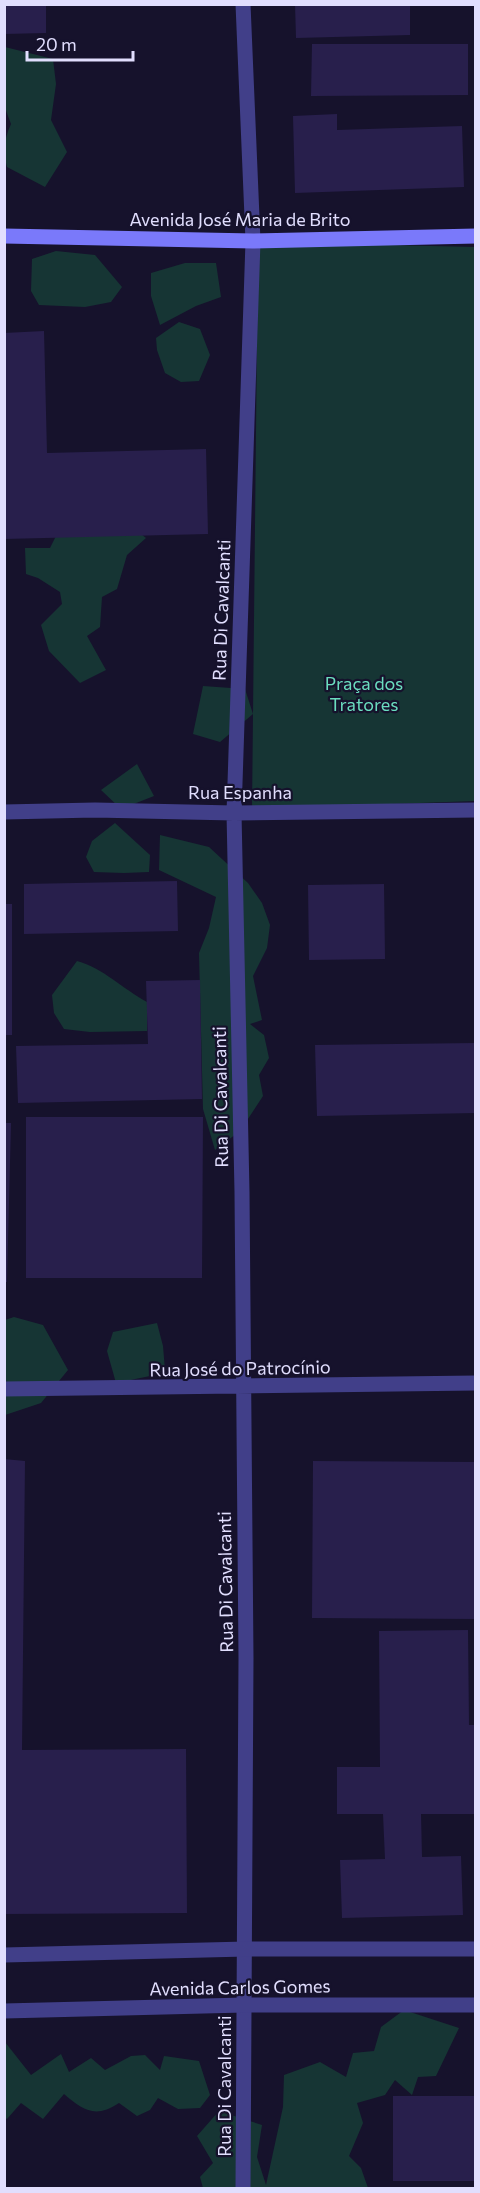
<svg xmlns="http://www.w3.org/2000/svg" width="480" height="2193" viewBox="0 0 480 2193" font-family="Commissioner,sans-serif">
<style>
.green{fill:#163534}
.building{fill:#281f4c}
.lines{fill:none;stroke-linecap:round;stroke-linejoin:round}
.minor{stroke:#413f89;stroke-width:15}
.tertiary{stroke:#413f89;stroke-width:15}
.secondary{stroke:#7a79fa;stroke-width:15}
.labels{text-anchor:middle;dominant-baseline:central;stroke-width:4.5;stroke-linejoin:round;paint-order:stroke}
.street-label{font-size:18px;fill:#e1defe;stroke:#16122c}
.park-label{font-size:18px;fill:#6bddbf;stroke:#16122c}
</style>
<rect width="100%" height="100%" fill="#16122c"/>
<path class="green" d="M 5,47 L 53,59 L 56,84 L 51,120 L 67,152 L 45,187 L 7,167 C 3,151 4,139 11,124 L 5,108 Z
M 258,242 L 475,247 L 475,801 L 252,809 L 253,714 L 220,742 L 193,734 L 203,686 L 245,689 L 253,714 Z
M 56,251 L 95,255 L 122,287 L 111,302 L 85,307 L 39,305 L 31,291 L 32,259 Z
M 185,263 L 216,263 L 221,297 L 196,306 L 160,325 L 151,296 L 151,273 Z
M 179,322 L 200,329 L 210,355 L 199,381 L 181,382 L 165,373 L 157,350 L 156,338 Z
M 64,520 L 132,527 L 146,538 L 127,555 L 117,589 L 102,597 L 100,627 L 87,636 L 106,670 L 80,683 L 49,651 L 41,625 L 62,604 L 60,592 L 38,578 L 26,574 L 25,548 L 50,548 Z
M 137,764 L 154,796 L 121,809 L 101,790 Z
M 115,823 L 150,855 L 149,872 L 124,873 L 94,872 L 86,857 L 92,841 Z
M 160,835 L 209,847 L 248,883 L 262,903 L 270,925 L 267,948 L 253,976 L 262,1020 L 250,1024 L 264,1035 L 269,1058 L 259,1075 L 263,1096 L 240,1131 L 215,1150 L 203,1109 L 199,953 L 209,928 L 216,897 L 159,870 Z
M 77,961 C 103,968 123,989 147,1002 L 147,1031 L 90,1032 L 64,1029 L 54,1013 L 52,995 Z
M 14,1317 L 43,1325 L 68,1370 L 41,1403 L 5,1415 L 5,1320 Z
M 157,1323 L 163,1346 L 165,1370 L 150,1376 L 116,1383 L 107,1351 L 113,1332 Z
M 404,2010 L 459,2028 L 436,2076 L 418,2077 L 412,2095 L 395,2080 L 385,2095 L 357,2103 L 363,2123 L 349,2156 L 361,2168 L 368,2188 L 203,2188 L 200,2177 L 213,2163 L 197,2136 L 219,2111 L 262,2125 L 257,2157 L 266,2185 L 283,2107 L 284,2075 L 320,2062 L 346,2077 L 353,2053 L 374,2051 L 381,2027 Z
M 5,2042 L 31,2075 L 61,2054 L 69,2072 L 91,2058 L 105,2070 L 131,2056 L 145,2055 L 160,2070 L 164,2056 L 199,2061 L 210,2095 L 200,2108 L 178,2109 L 158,2098 L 150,2110 L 137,2116 L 119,2103 C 95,2119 83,2110 64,2094 L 43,2119 L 21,2103 L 7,2119 L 4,2117 Z"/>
<path class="building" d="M 4,4 L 46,4 L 46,33 L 4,34 Z
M 295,4 L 410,4 L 410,35 L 296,38 Z
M 312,44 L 468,44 L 468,95 L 311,96 Z
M 337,114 L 337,130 L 462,126 L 464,187 L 295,193 L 293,116 Z
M 44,331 L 47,453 L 206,449 L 208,534 L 4,539 L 4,333 Z
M 177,881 L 178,931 L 24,934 L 24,884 Z
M 384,884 L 385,959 L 309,960 L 308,885 Z
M 4,904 L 12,904 L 12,1035 L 4,1035 Z
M 200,980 L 202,1099 L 18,1103 L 16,1046 L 148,1044 L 146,981 Z
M 476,1043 L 476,1113 L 317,1116 L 315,1045 Z
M 26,1117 L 203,1117 L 202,1278 L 26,1278 Z
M 4,1123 L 11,1123 L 7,1282 L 4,1282 Z
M 4,1459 L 25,1461 L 22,1750 L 186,1749 L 187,1913 L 4,1914 Z
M 313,1461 L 476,1462 L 476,1619 L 312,1618 Z
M 468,1630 L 469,1725 L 476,1725 L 476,1814 L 421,1814 L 422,1857 L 461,1856 L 463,1915 L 342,1918 L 340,1860 L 385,1859 L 383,1814 L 337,1814 L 337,1767 L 380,1767 L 379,1631 Z
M 393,2096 L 476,2096 L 476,2181 L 393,2181 Z"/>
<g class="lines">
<path class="minor" d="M 243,4 L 253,241 L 234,813 L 242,1192 L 246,1658 L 243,2188
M 4,812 L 95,810 L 234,813 L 476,810
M 4,1389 L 476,1383"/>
<path class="tertiary" d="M 4,1955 L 246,1949 L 476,1949
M 4,2011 L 244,2005 L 476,2005"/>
<path class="secondary" d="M 4,236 L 253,241 L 476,236"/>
</g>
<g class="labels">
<g class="street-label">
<text x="240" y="219">Avenida José Maria de Brito</text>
<text transform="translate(221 610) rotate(-88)">Rua Di Cavalcanti</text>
<text x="240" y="792">Rua Espanha</text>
<text transform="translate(220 1097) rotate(-91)">Rua Di Cavalcanti</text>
<text transform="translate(240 1368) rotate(-1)">Rua José do Patrocínio</text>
<text transform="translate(225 1582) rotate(-91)">Rua Di Cavalcanti</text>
<text transform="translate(240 1987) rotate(-1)">Avenida Carlos Gomes</text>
<text transform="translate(224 2086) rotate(-90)">Rua Di Cavalcanti</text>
</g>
<g class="park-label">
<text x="364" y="683">Praça dos<tspan x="364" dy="21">Tratores</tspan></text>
</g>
</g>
<rect width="480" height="2193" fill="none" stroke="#e1defe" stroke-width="12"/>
<path d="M27 51v9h106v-9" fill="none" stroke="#e1defe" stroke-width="3"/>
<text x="36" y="51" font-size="18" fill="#e1defe" stroke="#16122c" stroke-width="4.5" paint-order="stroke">20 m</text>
</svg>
